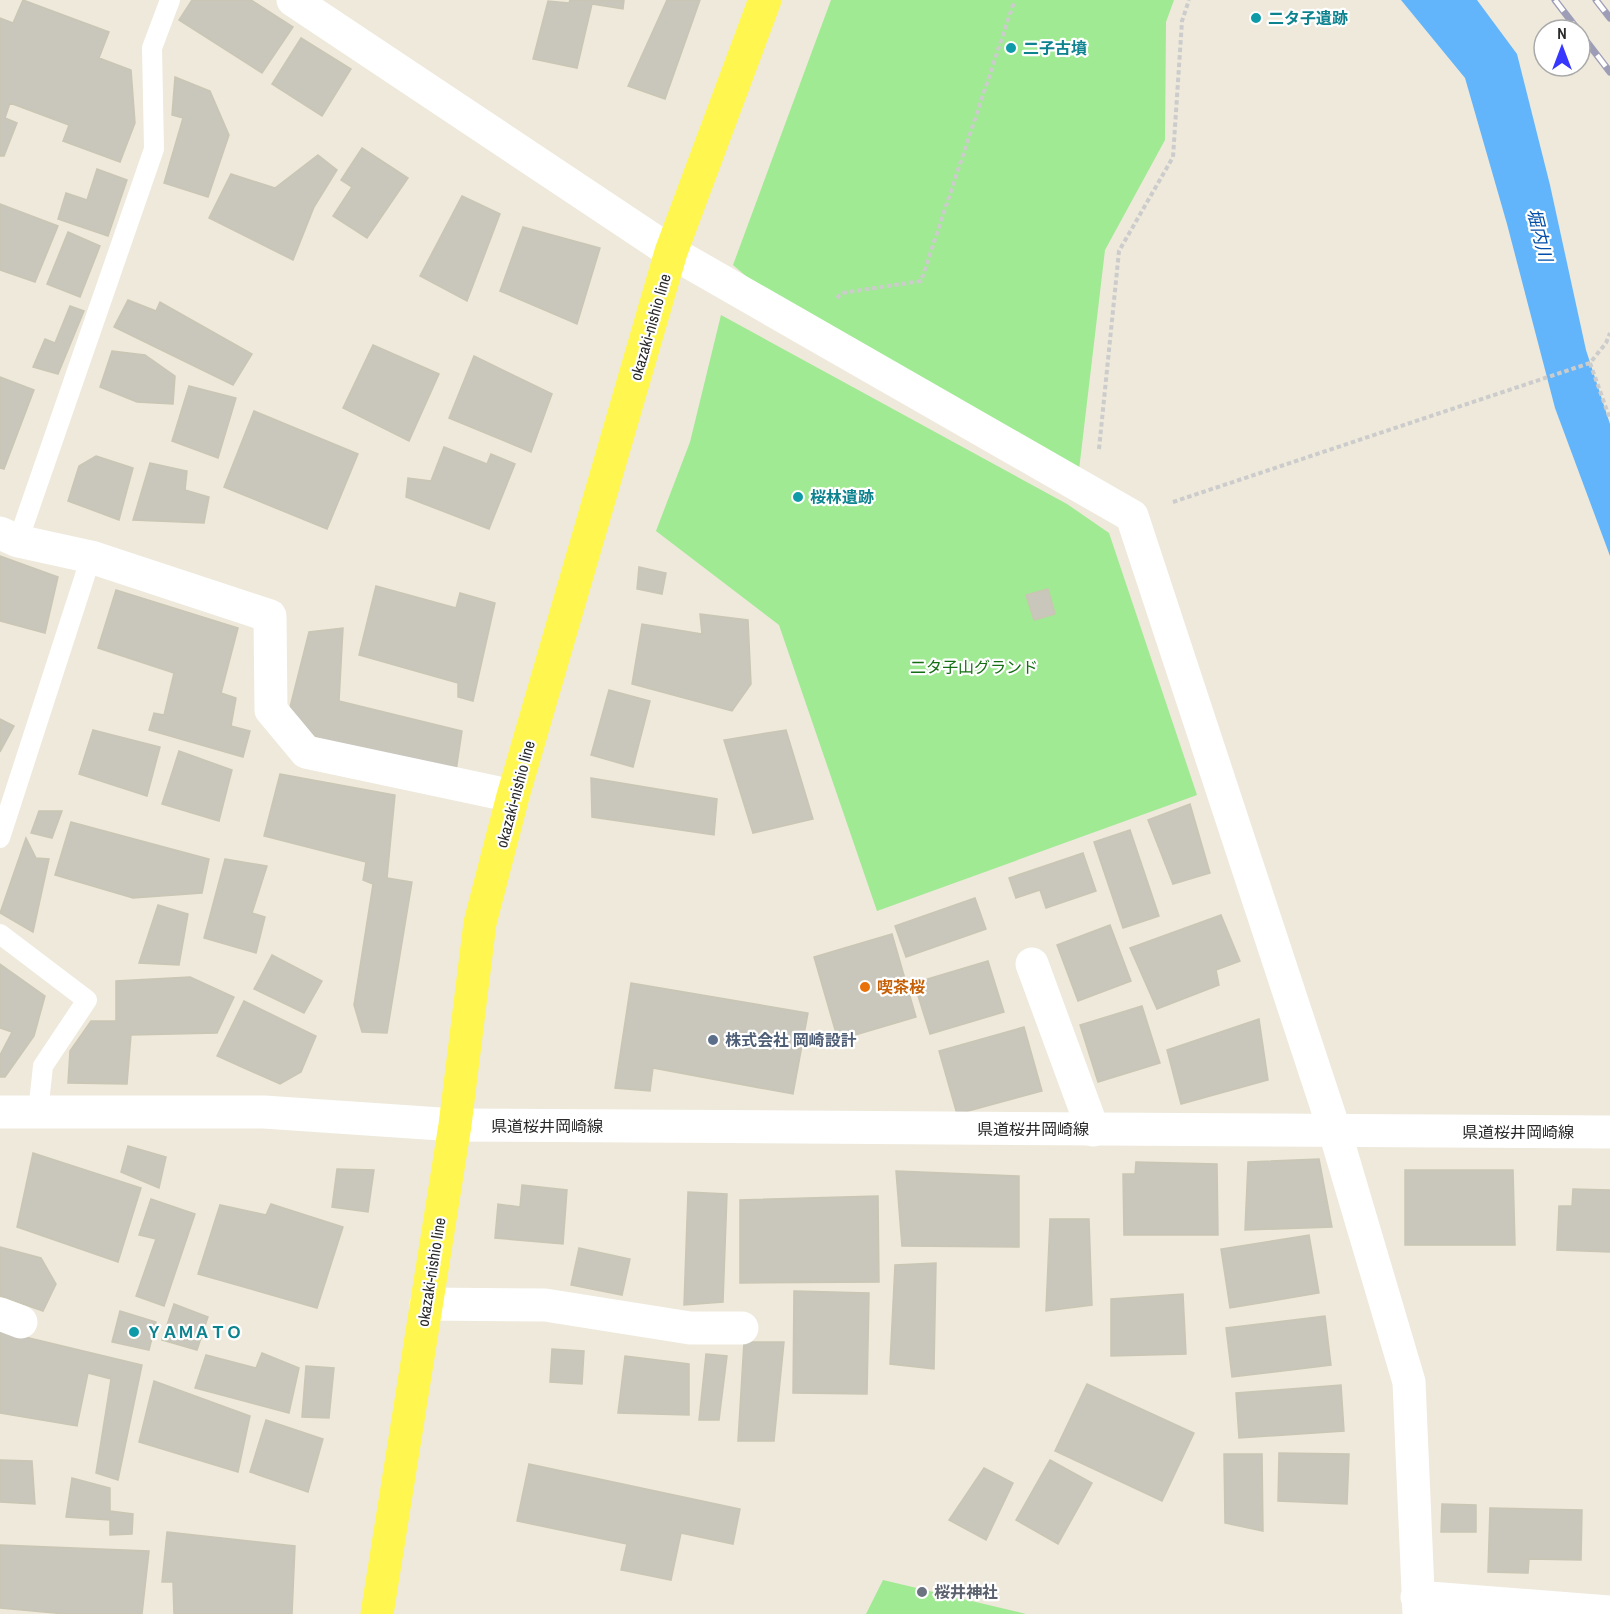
<svg xmlns="http://www.w3.org/2000/svg" width="1610" height="1614" viewBox="0 0 1610 1614" font-family="'Archivo Narrow','Noto Sans JP',sans-serif">
<style>
.green{fill:#9fea92}
.water{fill:#63b5fb}
.building{fill:#c9c6bb;stroke:#cac6b4;stroke-width:1.5}
.lines{fill:none;stroke-linecap:round;stroke-linejoin:round}
.path{stroke:#ccc;stroke-width:4;stroke-dasharray:4.5 3;stroke-linecap:butt}
.service{stroke:#fff;stroke-width:20}
.minor{stroke:#fff;stroke-width:33}
.secondary{stroke:#fff;stroke-width:33}
.primary{stroke:#fff74f;stroke-width:33}
.rail-casing{stroke:#9e9db7;stroke-width:7}
.rail{stroke:#fff;stroke-width:4.5;stroke-dasharray:14;stroke-linecap:butt}
.culture-dot{fill:#0f9aa8;stroke:#fff;stroke-width:2}
.food-dot{fill:#e8710a;stroke:#fff;stroke-width:2}
.service-dot{fill:#5c6f8a;stroke:#fff;stroke-width:2}
.worship-dot{fill:#6b7280;stroke:#fff;stroke-width:2}
.labels{text-anchor:middle;dominant-baseline:central;stroke-width:4.5;stroke-linejoin:round;paint-order:stroke}
.culture-label{font-size:16px;font-weight:bold;fill:#0d838f;stroke:#fff;text-anchor:start}
.street-label{font-size:16px;fill:#2a2a2a;stroke:#fff}
.park-label{font-size:16px;fill:#146f13;stroke:#fff}
.food-label{font-size:16px;font-weight:bold;fill:#c56008;stroke:#fff;text-anchor:start}
.service-label{font-size:16px;font-weight:bold;fill:#4e5e75;stroke:#fff;text-anchor:start}
.worship-label{font-size:16px;font-weight:bold;fill:#5b616d;stroke:#fff;text-anchor:start}
.water-label{font-size:18px;font-style:italic;fill:#004ea9;stroke:#fff}
</style>
<rect width="100%" height="100%" fill="#eee9db"/>
<path class="green" d="M 831,0 L 1174,0 L 1166,22 L 1165,140 L 1105,250 L 1079,470 L 810,331 L 733,265 Z
M 721,315 L 1067,504 L 1109,533 L 1197,795 L 877,911 L 779,625 L 656,531 L 690,442 Z
M 883,1580 L 1026,1614 L 866,1614 Z"/>
<path class="water" d="M 1401,0 L 1477,0 L 1517,54 L 1550,185 L 1586,350 L 1610,424 L 1610,556 L 1555,408 L 1507,224 L 1465,78 Z"/>
<path class="building" d="M 23,0 L 109,32 L 99,58 L 131,70 L 135,123 L 120,162 L 63,141 L 69,125 L 10,103 L 5,118 L 17,123 L 4,156 L 0,156 L 0,18 L 13,23 Z
M 192,0 L 251,0 L 293,27 L 262,73 L 179,20 Z
M 570,0 L 624,0 L 623,9 L 592,4 L 577,68 L 533,59 L 548,1 L 569,3 Z
M 667,0 L 700,0 L 665,99 L 628,86 Z
M 301,38 L 351,69 L 322,116 L 272,84 Z
M 175,77 L 210,91 L 229,135 L 208,197 L 164,183 L 183,118 L 172,115 Z
M 362,148 L 408,178 L 367,238 L 333,216 L 352,187 L 341,180 Z
M 318,155 L 337,170 L 314,207 L 293,260 L 209,218 L 231,174 L 275,188 Z
M 97,169 L 127,180 L 108,236 L 58,219 L 66,193 L 87,200 Z
M 462,196 L 500,214 L 467,301 L 420,276 Z
M 0,204 L 58,226 L 35,282 L 0,270 Z
M 523,227 L 600,248 L 577,324 L 500,291 Z
M 68,232 L 100,246 L 80,297 L 47,284 Z
M 128,300 L 156,311 L 160,302 L 252,354 L 233,385 L 114,327 Z
M 70,306 L 84,311 L 58,374 L 33,367 L 45,339 L 55,343 Z
M 373,345 L 439,374 L 409,441 L 343,408 Z
M 112,351 L 145,355 L 175,376 L 173,404 L 137,402 L 100,387 Z
M 474,356 L 552,394 L 531,452 L 449,418 Z
M 0,377 L 34,390 L 4,469 L 0,468 Z
M 189,386 L 236,398 L 218,458 L 172,441 Z
M 254,411 L 358,454 L 327,529 L 224,487 Z
M 444,447 L 487,464 L 491,454 L 515,464 L 489,529 L 406,497 L 408,478 L 431,481 Z
M 96,456 L 133,468 L 119,520 L 68,501 L 79,466 Z
M 150,463 L 187,471 L 185,490 L 209,497 L 204,523 L 133,520 Z
M 0,556 L 58,577 L 45,633 L 0,621 Z
M 639,567 L 666,573 L 662,594 L 637,589 Z
M 376,586 L 456,608 L 460,593 L 495,603 L 473,701 L 458,697 L 458,683 L 359,655 Z
M 1048,589 L 1055,614 L 1034,620 L 1026,595 Z
M 116,590 L 238,628 L 221,693 L 236,698 L 231,726 L 250,731 L 243,757 L 149,730 L 154,713 L 164,715 L 174,673 L 98,648 Z
M 700,614 L 748,620 L 751,684 L 732,711 L 632,684 L 642,624 L 702,634 Z
M 343,628 L 339,701 L 462,731 L 456,771 L 322,743 L 289,711 L 309,632 Z
M 609,690 L 650,701 L 633,767 L 591,755 Z
M 0,719 L 14,726 L 0,752 Z
M 93,730 L 160,747 L 147,796 L 79,774 Z
M 786,730 L 813,819 L 753,833 L 724,740 Z
M 179,751 L 232,770 L 219,821 L 162,804 Z
M 280,774 L 395,795 L 387,878 L 412,882 L 387,1033 L 362,1032 L 354,1005 L 373,884 L 363,880 L 366,862 L 264,836 Z
M 591,778 L 717,799 L 714,835 L 592,817 Z
M 1190,804 L 1210,873 L 1173,884 L 1148,820 Z
M 39,811 L 62,811 L 52,838 L 31,833 Z
M 71,822 L 209,859 L 202,893 L 133,898 L 55,875 Z
M 1130,830 L 1159,916 L 1123,928 L 1094,842 Z
M 26,838 L 36,858 L 49,859 L 33,932 L 0,913 Z
M 1083,853 L 1096,891 L 1046,908 L 1040,890 L 1016,898 L 1009,878 Z
M 225,859 L 267,866 L 252,913 L 265,917 L 256,953 L 204,938 Z
M 975,898 L 986,929 L 906,957 L 895,926 Z
M 158,905 L 188,914 L 179,965 L 139,963 Z
M 1221,915 L 1240,961 L 1216,970 L 1219,985 L 1157,1009 L 1130,948 Z
M 1110,925 L 1131,981 L 1078,1001 L 1057,945 Z
M 892,934 L 916,1017 L 838,1040 L 814,957 Z
M 272,955 L 322,981 L 304,1013 L 254,989 Z
M 988,961 L 1004,1012 L 930,1034 L 914,983 Z
M 0,964 L 45,996 L 34,1036 L 5,1077 L 0,1077 L 0,1055 L 12,1032 L 0,1028 Z
M 190,977 L 234,997 L 217,1033 L 131,1035 L 127,1084 L 68,1083 L 70,1051 L 91,1021 L 116,1021 L 116,981 Z
M 631,983 L 808,1013 L 793,1094 L 653,1068 L 650,1091 L 615,1088 Z
M 244,1001 L 316,1036 L 301,1072 L 280,1084 L 217,1056 Z
M 1142,1006 L 1160,1063 L 1098,1082 L 1080,1025 Z
M 1259,1019 L 1268,1080 L 1181,1104 L 1167,1050 Z
M 1024,1027 L 1042,1091 L 957,1114 L 939,1051 Z
M 128,1146 L 166,1157 L 159,1188 L 121,1172 Z
M 33,1153 L 141,1188 L 118,1262 L 17,1227 Z
M 1319,1159 L 1332,1227 L 1245,1230 L 1248,1162 Z
M 1136,1162 L 1217,1164 L 1218,1235 L 1124,1235 L 1123,1174 L 1135,1174 Z
M 337,1169 L 374,1170 L 368,1212 L 332,1207 Z
M 1405,1170 L 1513,1170 L 1515,1245 L 1405,1245 Z
M 896,1171 L 1019,1176 L 1019,1247 L 902,1246 Z
M 522,1185 L 567,1190 L 563,1244 L 495,1238 L 498,1204 L 520,1207 Z
M 1573,1189 L 1610,1190 L 1610,1252 L 1557,1250 L 1559,1206 L 1572,1206 Z
M 688,1192 L 727,1194 L 723,1302 L 684,1305 Z
M 878,1196 L 879,1282 L 740,1283 L 740,1200 Z
M 151,1199 L 195,1214 L 164,1306 L 136,1296 L 156,1239 L 139,1235 Z
M 271,1204 L 343,1227 L 317,1308 L 198,1274 L 220,1205 L 266,1215 Z
M 1050,1219 L 1089,1219 L 1092,1305 L 1046,1311 Z
M 1309,1235 L 1319,1293 L 1230,1308 L 1221,1249 Z
M 0,1247 L 41,1258 L 56,1284 L 43,1311 L 0,1296 Z
M 579,1248 L 630,1259 L 622,1295 L 571,1285 Z
M 936,1263 L 934,1369 L 890,1364 L 895,1265 Z
M 794,1291 L 869,1293 L 867,1394 L 793,1393 Z
M 1183,1294 L 1186,1354 L 1111,1356 L 1111,1299 Z
M 174,1304 L 208,1317 L 197,1350 L 162,1340 Z
M 120,1311 L 156,1322 L 149,1350 L 112,1342 Z
M 1325,1316 L 1331,1365 L 1232,1377 L 1226,1328 Z
M 0,1331 L 142,1365 L 118,1480 L 96,1473 L 111,1379 L 88,1373 L 77,1426 L 0,1413 Z
M 744,1342 L 784,1342 L 774,1441 L 738,1441 Z
M 552,1349 L 584,1351 L 582,1384 L 550,1382 Z
M 262,1353 L 299,1368 L 289,1413 L 195,1388 L 206,1355 L 256,1368 Z
M 706,1354 L 727,1356 L 719,1420 L 699,1420 Z
M 625,1356 L 689,1364 L 689,1415 L 618,1413 Z
M 306,1366 L 334,1368 L 329,1418 L 302,1417 Z
M 154,1381 L 250,1416 L 238,1472 L 139,1442 Z
M 1087,1384 L 1194,1433 L 1162,1501 L 1055,1451 Z
M 1341,1385 L 1344,1431 L 1239,1438 L 1236,1393 Z
M 266,1420 L 323,1439 L 308,1492 L 250,1472 Z
M 1279,1453 L 1349,1454 L 1347,1504 L 1278,1501 Z
M 1224,1454 L 1262,1454 L 1263,1531 L 1225,1523 Z
M 0,1460 L 32,1461 L 35,1504 L 0,1502 Z
M 1050,1460 L 1092,1483 L 1058,1544 L 1016,1520 Z
M 529,1464 L 740,1509 L 733,1544 L 681,1533 L 671,1580 L 621,1570 L 627,1544 L 517,1521 Z
M 984,1468 L 1013,1483 L 986,1540 L 949,1520 Z
M 72,1478 L 110,1488 L 110,1511 L 133,1514 L 132,1534 L 110,1535 L 110,1520 L 66,1517 Z
M 1442,1504 L 1476,1505 L 1476,1532 L 1441,1532 Z
M 1490,1508 L 1582,1510 L 1581,1560 L 1529,1559 L 1528,1573 L 1488,1572 Z
M 167,1532 L 295,1546 L 292,1614 L 174,1614 L 173,1582 L 162,1582 Z
M 0,1545 L 149,1551 L 142,1614 L 66,1614 L 0,1608 Z"/>
<g class="lines">
<path class="path" d="M 837,298 L 842,293 L 921,281 L 1014,2
M 1590,363 L 1610,419
M 1099,449 L 1119,251 L 1173,157 L 1182,21 L 1189,0
M 1173,502 L 1590,363 L 1606,343 L 1610,333"/>
<path class="service" d="M 18,541 L 154,149 L 152,48 L 170,0
M 0,838 L 91,557
M 0,934 L 87,1000 L 43,1066 L 38,1112"/>
<path class="minor" d="M 293,0 L 671,252 L 1132,516 L 1335,1132 L 1409,1382 L 1419,1614
M 0,533 L 18,541 L 91,557 L 270,616 L 271,710 L 306,752 L 513,796
M 1032,964 L 1093,1130
M 0,1112 L 264,1112 L 455,1125
M 426,1304 L 545,1305 L 690,1328 L 742,1328
M 0,1314 L 21,1322
M 1417,1597 L 1610,1612"/>
<path class="secondary" d="M 455,1125 L 1610,1132"/>
<path class="primary" d="M 377,1614 L 455,1125 L 480,923 L 513,796 L 671,252 L 765,0"/>
<defs>
<path id="rail" d="M 1555,0 L 1578,30
M 1596,0 L 1610,18
M 1580,33 L 1610,72"/>
</defs>
<use href="#rail" class="rail-casing"/>
<use href="#rail" class="rail"/>
</g>
<g class="culture-dot">
<circle cx="1256" cy="18" r="6"/>
<circle cx="1011" cy="48" r="6"/>
<circle cx="798" cy="497" r="6"/>
<circle cx="134" cy="1332" r="6"/>
</g>
<circle class="food-dot" cx="865" cy="987" r="6"/>
<circle class="service-dot" cx="713" cy="1040" r="6"/>
<circle class="worship-dot" cx="922" cy="1592" r="6"/>
<g class="labels">
<g class="culture-label">
<text x="1268" y="18">二タ子遺跡</text>
<text x="1023" y="48">二子古墳</text>
<text x="810" y="497">桜林遺跡</text>
<text x="146" y="1332">ＹＡＭＡＴＯ</text>
</g>
<g class="street-label">
<text transform="translate(650 327) rotate(-74)">okazaki-nishio line</text>
<text transform="translate(515 794) rotate(-75)">okazaki-nishio line</text>
<text x="547" y="1126">県道桜井岡崎線</text>
<text x="1033" y="1129">県道桜井岡崎線</text>
<text x="1518" y="1132">県道桜井岡崎線</text>
<text transform="translate(431 1272) rotate(-81)">okazaki-nishio line</text>
</g>
<g class="park-label">
<text x="974" y="667">二タ子山グランド</text>
</g>
<g class="food-label">
<text x="877" y="987">喫茶桜</text>
</g>
<g class="service-label">
<text x="725" y="1040">株式会社 岡崎設計</text>
</g>
<g class="worship-label">
<text x="934" y="1592">桜井神社</text>
</g>
<g class="water-label">
<text transform="translate(1540 235) rotate(76)">堀内川</text>
</g>
</g>
<g transform="translate(1562 48)"><circle r="28" fill="#ffffff" stroke="#aaaaaa" stroke-width="1.5"/>
<path d="M0-4.5L10 22L0 15L-10 22Z" fill="#3837ff"/>
<text y="-9" font-size="16" font-weight="bold" text-anchor="middle" fill="#2a2a2a">N</text>
</g>
</svg>
